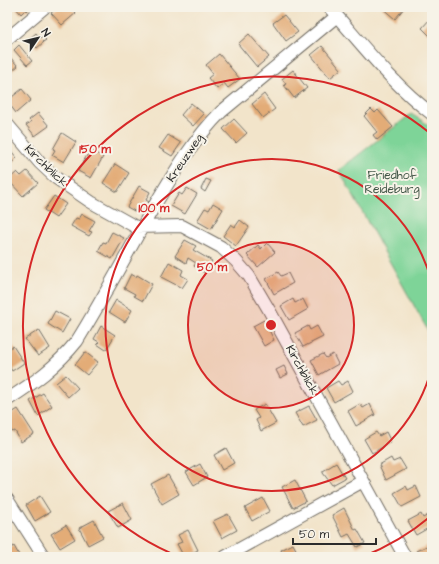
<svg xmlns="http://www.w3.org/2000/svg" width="439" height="564" viewBox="0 0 439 564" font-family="'Architects Daughter',sans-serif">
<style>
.green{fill:#7ed498;stroke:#548062}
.building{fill:#e3ac77}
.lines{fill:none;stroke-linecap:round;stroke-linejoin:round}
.minor-casing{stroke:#716c63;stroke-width:14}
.minor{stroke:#fff;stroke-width:12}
.ring{fill:none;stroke:#d62828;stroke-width:2}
.labels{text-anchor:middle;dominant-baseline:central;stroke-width:4;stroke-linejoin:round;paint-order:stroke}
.street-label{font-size:12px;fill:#2b2b2b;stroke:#f7f3e8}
.park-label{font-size:12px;fill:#405546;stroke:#f7f3e8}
.centre{fill:#d62828;stroke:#f7f3e8;stroke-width:2}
.ring-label{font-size:12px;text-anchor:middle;font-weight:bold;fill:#d62828;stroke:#f7f3e8;stroke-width:4;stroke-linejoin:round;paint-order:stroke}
</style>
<rect width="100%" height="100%" fill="#f7f3e8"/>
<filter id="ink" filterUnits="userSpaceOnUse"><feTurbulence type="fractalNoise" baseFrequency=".025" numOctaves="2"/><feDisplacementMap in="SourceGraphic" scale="8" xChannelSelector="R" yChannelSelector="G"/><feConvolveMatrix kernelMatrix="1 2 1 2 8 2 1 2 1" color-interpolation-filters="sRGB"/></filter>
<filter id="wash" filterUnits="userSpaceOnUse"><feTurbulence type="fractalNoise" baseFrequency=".012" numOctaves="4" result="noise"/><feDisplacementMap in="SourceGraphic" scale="16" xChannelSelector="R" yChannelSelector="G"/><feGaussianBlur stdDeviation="0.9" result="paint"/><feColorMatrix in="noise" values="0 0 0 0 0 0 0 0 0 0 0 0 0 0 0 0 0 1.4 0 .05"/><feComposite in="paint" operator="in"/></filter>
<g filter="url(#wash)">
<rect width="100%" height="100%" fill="#f2e4ca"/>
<path class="green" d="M 411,114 L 432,127 L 432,338 L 339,170 Z"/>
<g id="blocks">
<path class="building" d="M 15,7 L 29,7 L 30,8 L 27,11 L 26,9 L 21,14 Z
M 58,7 L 70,7 L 76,13 L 62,25 L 51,13 Z
M 381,7 L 405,7 L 395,19 Z
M 284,15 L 298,32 L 286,41 L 273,23 Z
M 430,19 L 432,21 L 432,38 L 422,28 Z
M 36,33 L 40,38 L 42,36 L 46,40 L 43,42 L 44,42 L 37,48 L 29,39 Z
M 249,34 L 269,57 L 257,67 L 238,44 Z
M 19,45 L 32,61 L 27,65 L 14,50 Z
M 322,46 L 341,69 L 330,78 L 311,55 Z
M 7,54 L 18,66 L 7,75 Z
M 219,54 L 240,79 L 228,88 L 224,83 L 217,89 L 208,78 L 213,74 L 206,65 Z
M 293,70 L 307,88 L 294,98 L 284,85 L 286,84 L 282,79 Z
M 22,89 L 31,100 L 16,113 L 7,101 Z
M 264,94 L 275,109 L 263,118 L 252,104 Z
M 191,103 L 204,114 L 193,126 L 181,115 Z
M 371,109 L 375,113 L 378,110 L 393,127 L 377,140 L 373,135 L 377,132 L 364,116 Z
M 38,113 L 49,126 L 35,136 L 26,125 L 31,122 L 29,120 Z
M 234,119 L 247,133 L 236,143 L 223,129 Z
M 62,133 L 76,142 L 64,162 L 52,155 L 55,150 L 53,149 Z
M 168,135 L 181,143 L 172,156 L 159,148 Z
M 7,146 L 17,158 L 7,167 Z
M 90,150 L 103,157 L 91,178 L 78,171 Z
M 115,164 L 129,173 L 117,192 L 103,183 Z
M 27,171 L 38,183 L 23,196 L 8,180 L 17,172 L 21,176 Z
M 206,179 L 211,181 L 205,192 L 201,189 Z
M 139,186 L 150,192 L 146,200 L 149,202 L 146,208 L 142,206 L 138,213 L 127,207 Z
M 187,188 L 197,194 L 185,214 L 171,206 L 179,193 L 182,195 Z
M 54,196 L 66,204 L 56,218 L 44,210 Z
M 213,203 L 223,209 L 211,229 L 197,221 L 205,208 L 209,210 Z
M 82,214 L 95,221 L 89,231 L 92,232 L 89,236 L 71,226 L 76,218 L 79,219 Z
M 240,220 L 249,227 L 236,246 L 223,236 L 231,224 L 235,227 Z
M 112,232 L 124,238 L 112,259 L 98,251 L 103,242 L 106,243 Z
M 185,240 L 196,246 L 193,250 L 212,261 L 205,273 L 194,266 L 196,263 L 188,258 L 186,263 L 175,256 Z
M 267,243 L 275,252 L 258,267 L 247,255 L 258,245 L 261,249 Z
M 169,262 L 183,270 L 181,275 L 188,279 L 182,288 L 161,277 Z
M 278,272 L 281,276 L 288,273 L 293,283 L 274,294 L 266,279 Z
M 131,274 L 136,277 L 137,275 L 152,284 L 143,301 L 134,296 L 135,294 L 124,288 Z
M 293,299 L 295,303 L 303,299 L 308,309 L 289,320 L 281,306 Z
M 116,300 L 132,310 L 125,322 L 109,312 Z
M 55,311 L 70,319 L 62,333 L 48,324 Z
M 264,320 L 274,340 L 264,346 L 253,326 Z
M 101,326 L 115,335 L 106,350 L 97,344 L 99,342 L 94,339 Z
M 308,326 L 310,330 L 317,326 L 323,337 L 303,347 L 295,333 Z
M 39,330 L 50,348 L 38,356 L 25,339 Z
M 13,346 L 24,363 L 12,371 L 9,366 L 8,367 L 7,366 L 7,350 Z
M 85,352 L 98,362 L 87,375 L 75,365 Z
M 323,354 L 326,358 L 333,354 L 338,364 L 319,375 L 311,360 Z
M 284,366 L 288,374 L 280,378 L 276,370 Z
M 66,375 L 78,388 L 68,397 L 56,383 Z
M 338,381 L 341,385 L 348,381 L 353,391 L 334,402 L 326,388 Z
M 43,393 L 52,406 L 38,416 L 30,401 Z
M 265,404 L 276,423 L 261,431 L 256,420 L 259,418 L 254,410 Z
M 360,404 L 363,408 L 370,404 L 375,415 L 356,426 L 348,411 Z
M 309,406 L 317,420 L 303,427 L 295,413 Z
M 18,409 L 34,434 L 21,442 L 15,431 L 13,432 L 7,427 L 7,416 Z
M 376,432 L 379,436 L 386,432 L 391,442 L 372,453 L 364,439 Z
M 226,448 L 234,463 L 222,470 L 214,455 Z
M 391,458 L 393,462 L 400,459 L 406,469 L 386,480 L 379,465 Z
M 336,463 L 345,478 L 332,485 L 323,473 L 323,471 Z
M 200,464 L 207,477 L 194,485 L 186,472 Z
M 168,475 L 179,494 L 162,504 L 151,484 Z
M 295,480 L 306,501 L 293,508 L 282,487 Z
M 406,486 L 408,490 L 416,486 L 421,497 L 402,507 L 394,493 Z
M 40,496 L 50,512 L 35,521 L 26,505 Z
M 263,498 L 270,511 L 252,521 L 245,508 Z
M 123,503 L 132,520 L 118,528 L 108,511 Z
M 344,508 L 355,530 L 357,529 L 365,543 L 357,547 L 349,534 L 343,537 L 332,515 Z
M 432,513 L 432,526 L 416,535 L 408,521 L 421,514 L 423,518 Z
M 228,514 L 237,530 L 222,538 L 213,521 Z
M 94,520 L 103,537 L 88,545 L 79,528 Z
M 66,525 L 75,539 L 60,548 L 51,534 Z
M 188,530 L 198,550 L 184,557 L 177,544 L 182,542 L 178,535 Z
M 293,544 L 300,557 L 280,557 L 283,555 L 281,550 Z
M 429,545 L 431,549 L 432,548 L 432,557 L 419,557 L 416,551 Z
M 14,546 L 20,557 L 7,557 L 7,550 Z"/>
</g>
</g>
<g filter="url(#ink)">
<use href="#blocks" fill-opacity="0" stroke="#716c63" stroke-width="1"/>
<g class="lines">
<defs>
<path id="minor" d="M 329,7 C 362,44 392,84 432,114
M 7,39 L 45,7
M 7,124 L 40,163 L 56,178 L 91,202 L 136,227 L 182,226 L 221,247 L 236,261 L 249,276 L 269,310 L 405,557
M 7,400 C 35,382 56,367 77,341 C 105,296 129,249 156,203 C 175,171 195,138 221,112 L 337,16
M 7,499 L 44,557
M 225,557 L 363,481"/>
</defs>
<use href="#minor" class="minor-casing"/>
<use href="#minor" class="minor"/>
</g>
</g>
<circle cx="271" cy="325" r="83" fill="#d62828" fill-opacity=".12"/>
<g class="ring">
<circle cx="271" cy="325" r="83"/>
<path d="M432 367A166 166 0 1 1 432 283"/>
<path d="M431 516A249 249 0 0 1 362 557M180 557A249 249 0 1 1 431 134"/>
</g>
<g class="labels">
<g class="street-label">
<text transform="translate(185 158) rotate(-56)">Kreuzweg</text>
<text transform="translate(46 166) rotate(44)">Kirchblick</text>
<text transform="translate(302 370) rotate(61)">Kirchblick</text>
</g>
<g class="park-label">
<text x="392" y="175">Friedhof<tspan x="392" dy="14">Reideburg</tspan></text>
</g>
</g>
<circle cx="271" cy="325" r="6" class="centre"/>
<g class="ring-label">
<text x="95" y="153">150 m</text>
<text x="154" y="212">100 m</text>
<text x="212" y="271">50 m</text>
</g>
<rect width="439" height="564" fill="none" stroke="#f7f3e8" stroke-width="24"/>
<g transform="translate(38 38) rotate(55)" stroke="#f7f3e8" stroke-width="3" paint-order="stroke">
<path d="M0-3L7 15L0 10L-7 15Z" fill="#2b2b2b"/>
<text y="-6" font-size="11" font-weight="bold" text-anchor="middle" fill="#2b2b2b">N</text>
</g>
<path d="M293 538v6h83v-6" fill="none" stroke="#2b2b2b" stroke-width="2"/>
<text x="299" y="538" font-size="12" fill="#2b2b2b" stroke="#f7f3e8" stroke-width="3" paint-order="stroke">50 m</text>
</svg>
